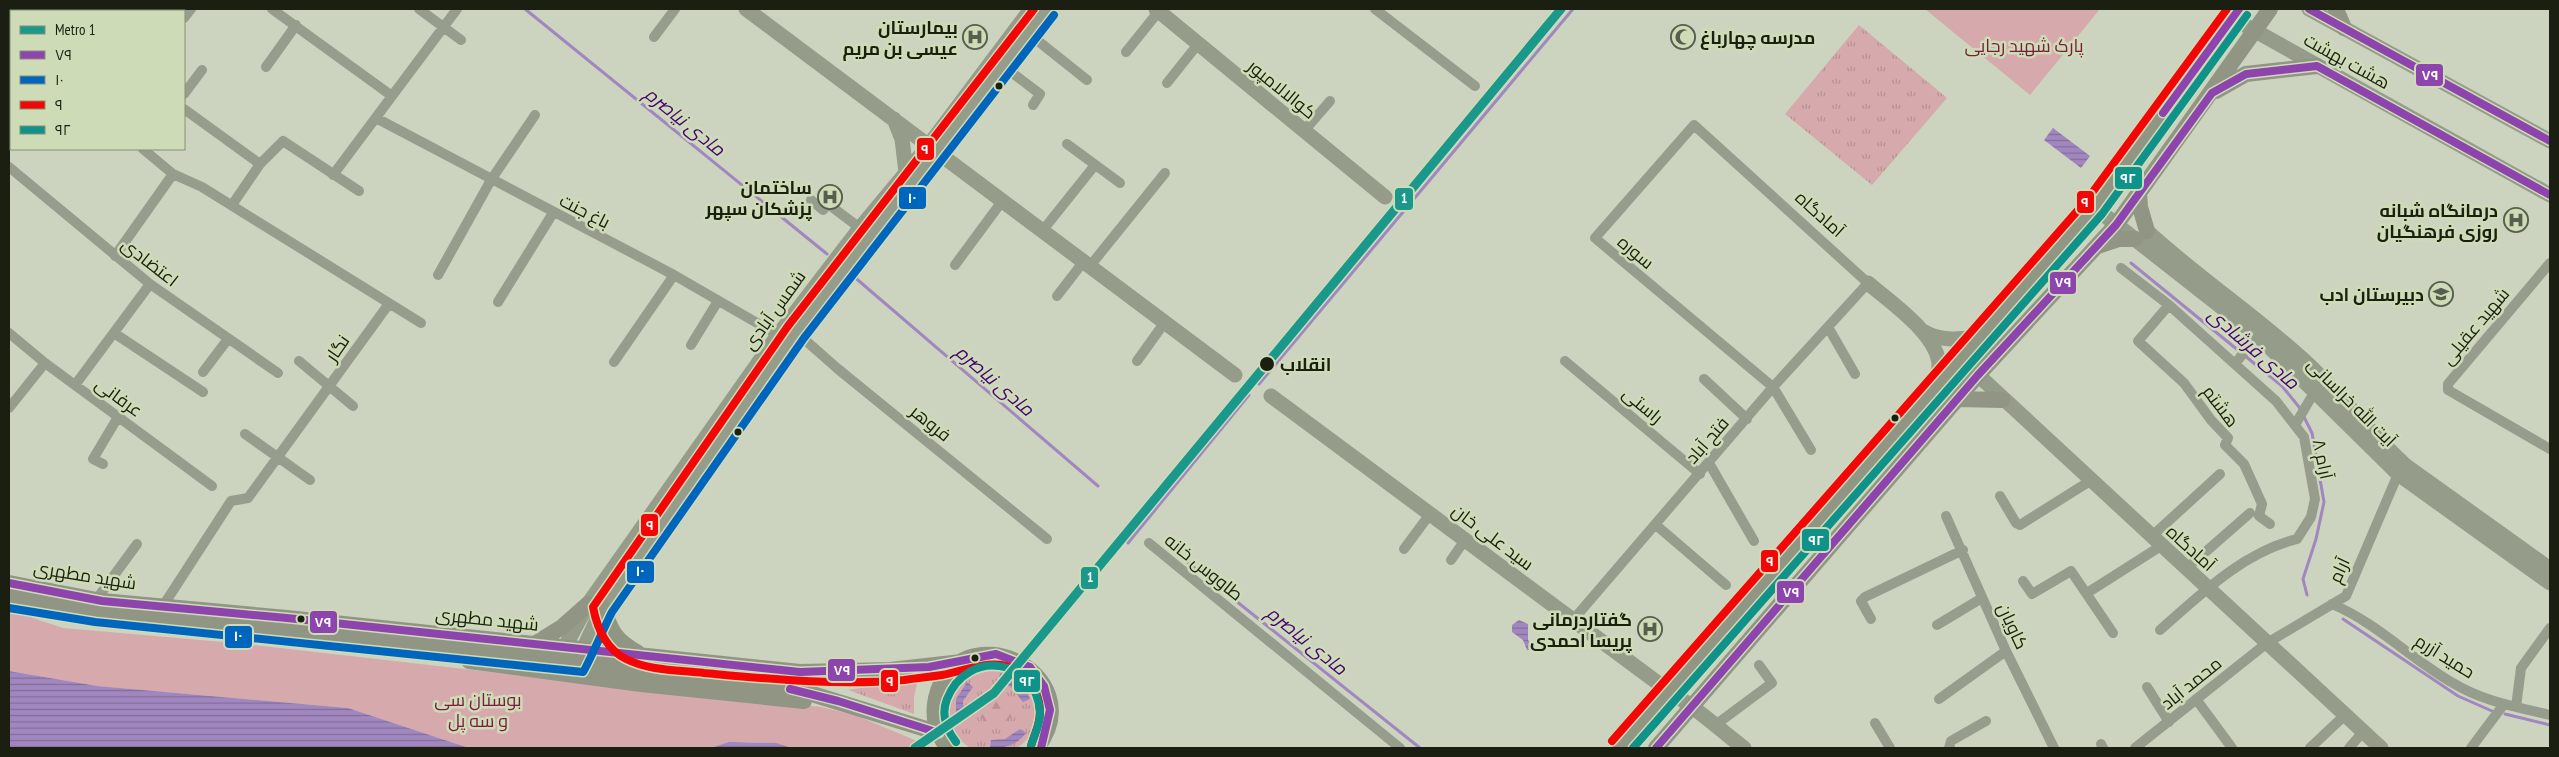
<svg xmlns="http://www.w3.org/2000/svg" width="2559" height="757" viewBox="0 0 2559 757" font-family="'PT Sans Narrow',Cairo,sans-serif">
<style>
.grass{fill:url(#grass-tufts)}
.forest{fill:url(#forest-firs)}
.green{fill:#d6a9ac}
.water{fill:url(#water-rules)}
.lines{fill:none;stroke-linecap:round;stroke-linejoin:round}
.stream{stroke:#a187bf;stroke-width:3}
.street{stroke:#979d8c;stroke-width:10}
.secondary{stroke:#959c89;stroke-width:15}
.primary{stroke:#909683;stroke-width:16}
.bus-1-casing{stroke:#cedbb7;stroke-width:11}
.bus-2-casing{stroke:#cedbb7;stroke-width:11}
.bus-3-casing{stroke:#cedbb7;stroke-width:11}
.bus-4-casing{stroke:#cedbb7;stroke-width:11}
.bus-1{stroke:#8e44ad;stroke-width:8}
.bus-2{stroke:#0065bd;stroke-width:8}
.bus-3{stroke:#f40606;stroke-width:8}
.bus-4{stroke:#0f928a;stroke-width:8}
.metro-1-casing{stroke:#cedbb7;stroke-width:12}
.metro-1{stroke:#1a988c;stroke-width:9}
.bus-dot{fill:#1a1f11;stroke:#cedbb7;stroke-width:2}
.labels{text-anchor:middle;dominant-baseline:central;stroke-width:5;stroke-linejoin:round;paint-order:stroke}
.poi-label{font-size:18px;font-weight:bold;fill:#1a1f11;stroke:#cedbb7;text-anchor:end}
.park-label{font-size:18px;fill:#7b1a3e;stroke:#cedbb7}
.street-label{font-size:18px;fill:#1a1f11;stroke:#cedbb7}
.stop-label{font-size:18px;font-weight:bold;fill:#1a1f11;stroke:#cedbb7;text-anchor:start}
.water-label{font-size:19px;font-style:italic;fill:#450074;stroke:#cedbb7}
.line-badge{stroke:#cedbb7;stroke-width:2}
.badge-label{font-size:14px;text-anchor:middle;font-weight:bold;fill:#fff}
</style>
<defs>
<pattern id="grass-tufts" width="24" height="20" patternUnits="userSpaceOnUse" patternTransform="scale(1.25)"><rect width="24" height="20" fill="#d6a9ac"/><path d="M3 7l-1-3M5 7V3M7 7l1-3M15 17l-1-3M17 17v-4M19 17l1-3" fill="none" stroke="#b79193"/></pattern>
<pattern id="forest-firs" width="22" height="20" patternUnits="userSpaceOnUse" patternTransform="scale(1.25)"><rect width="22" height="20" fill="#d6a9ac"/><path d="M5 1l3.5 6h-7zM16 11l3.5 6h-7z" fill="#b79193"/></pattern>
<pattern id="water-rules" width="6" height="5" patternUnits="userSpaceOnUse" patternTransform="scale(1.25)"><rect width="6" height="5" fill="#a187bf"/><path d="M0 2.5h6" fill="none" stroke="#826e9a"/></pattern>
</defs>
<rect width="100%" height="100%" fill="#ccd3bf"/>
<path class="grass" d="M 1859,25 L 1947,98 L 1872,185 L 1785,114 Z
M 983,668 C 1032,661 1058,720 1017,748 L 970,748 C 937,726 947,680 983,668 Z
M 918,679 L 914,697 L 914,714 L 848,690 Z"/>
<path class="forest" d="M980 710a16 16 0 1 1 32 0a16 16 0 1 1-32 0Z"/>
<path class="green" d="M 1925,9 L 2100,9 L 2030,95 Z
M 9,610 L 63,628 L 246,644 L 559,680 L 821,707 L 855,715 L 929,746 L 928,748 L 792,748 C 766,740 737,740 711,748 L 469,748 L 348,708 L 96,686 L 9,671 Z"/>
<path class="water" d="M 2053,128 L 2090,156 L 2081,168 L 2044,140 Z
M 1519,620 L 1528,624 L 1528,640 L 1533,646 L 1531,650 L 1527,650 L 1523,640 L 1512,632 L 1512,625 Z
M 9,671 L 97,686 L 348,708 L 469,748 L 9,748 Z
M 1000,673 C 1015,677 1024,685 1030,699 L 1023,702 L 1011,687 L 999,681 Z
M 967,682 L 973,687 L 963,701 L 964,718 L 956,721 L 956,699 Z
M 1020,729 L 1026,733 C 1016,746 1005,748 990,748 L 991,740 L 1005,739 Z
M 729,742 L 776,743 L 792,748 L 711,748 Z"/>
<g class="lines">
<path class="stream" d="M 525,9 L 827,254
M 2131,263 L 2282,386 L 2299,407 L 2312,433 L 2324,502 L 2316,539 L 2303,579 L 2307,595
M 852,275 L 1098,486
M 1259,384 L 1573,9
M 1128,543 L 1249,395
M 1176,553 L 1420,748
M 2343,619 L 2458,696 L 2492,711
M 2505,714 L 2550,725"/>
<path class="street" d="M 56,9 L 59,11
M 272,9 L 392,96
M 419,9 L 461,40
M 1375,9 L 1475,86
M 184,18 L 191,9
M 1028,33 L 1087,80
M 654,37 L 675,9
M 1126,52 L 1159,11
M 1003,66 L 1040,94 L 1033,105
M 266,67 L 296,25
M 1167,83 L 1198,44
M 184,94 L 202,70
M 184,109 L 260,164
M 376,118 L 674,275 L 778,335
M 1304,131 L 1330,101
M 1067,144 L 1120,183
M 143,149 L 173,174 L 202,187 L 421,323
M 9,167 L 150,284 L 278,373
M 333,175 L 457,9
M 811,200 L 823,210 L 828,204 L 860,228
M 232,205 L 260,164 L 283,141 L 359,191
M 1043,230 L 1095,165
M 115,256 L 173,174
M 2550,263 L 2448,384 L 2448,390 L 2550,449
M 955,265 L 1003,200
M 1090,266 L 1165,173
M 2121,268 L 2169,305 L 2276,401 L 2304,437 L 2315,499 L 2311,517 L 2297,539 C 2242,553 2201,594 2160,630
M 438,275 L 491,180 L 535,115
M 1057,296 L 1084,261
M 498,302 L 553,213
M 2169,305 L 2138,341 L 2184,383 L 2211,420 L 2228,438 L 2225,445 L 2244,464 L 2262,504 L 2259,516 L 2270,524
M 1828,327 L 1855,374
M 796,332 L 838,369 L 1047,539
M 9,333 L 45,363 L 212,486
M 114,333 L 203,392
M 691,345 L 718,301
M 299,361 L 353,406
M 1137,361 L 1165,322
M 1565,361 L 1700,474
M 614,362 L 674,275
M 2235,364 L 2257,335
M 203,372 L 228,339
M 1704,379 L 1747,419
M 75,385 L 150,284
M 9,408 L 45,363
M 2295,425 L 2315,391
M 245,434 L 310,480
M 1709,463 L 1754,541
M 103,464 L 93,459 L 118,417
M 2000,496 L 2016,523 L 2020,525 L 2090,481
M 1946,516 L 2006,651 L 2054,748
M 1656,525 L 1726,585
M 2151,537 L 2220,474
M 1149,543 L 1400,748
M 1404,549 L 1430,514
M 1451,560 L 1465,540
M 2186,569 L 2250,513
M 2023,581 L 2032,594 L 2071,571 L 2113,633
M 2087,593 L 2161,546
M 96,600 L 137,544
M 2332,604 C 2377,623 2411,659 2453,683 C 2482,701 2517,707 2550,715
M 163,606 L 231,501 L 248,498 L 388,305
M 1871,619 L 1861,601 L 1865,597 L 1963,550
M 1573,620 L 1773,387 L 1868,283 L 1694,125 L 1595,238 L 1773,387 L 1811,450
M 1937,625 L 1982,598
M 2147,687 L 2169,722
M 1939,699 L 2006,651
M 2196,699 L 2232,748
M 2516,707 L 2521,668 L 2550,628
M 1875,723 L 1890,748
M 1714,726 L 1772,683 L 1759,665
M 2101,744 L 2103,748
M 1949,748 L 1951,741 L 1986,721
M 2135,748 L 2267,643 L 2346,596 L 2398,474
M 2310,748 L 2345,715
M 2349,748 L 2363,732
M 2471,748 L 2504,704"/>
<path class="secondary" d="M 746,9 L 1235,375
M 1156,9 L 1385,197
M 2309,9 L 2550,141
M 2232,18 L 2550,195
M 894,119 L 902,139 L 906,172
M 2094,207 L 2257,335 L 2398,474 L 2550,583
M 2147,231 C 2198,278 2256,316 2307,363 C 2341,395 2370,433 2405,465 L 2550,569
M 1868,283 C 1890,302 1939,335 1939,366 C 1939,375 1934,384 1930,392
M 1923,331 C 1940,342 1960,339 1980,337
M 1978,375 L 2381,748
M 1271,396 L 1670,692 C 1697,708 1719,729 1744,748
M 563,657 L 568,641 L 588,604 L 778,335 L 860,228 L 929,145 L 1031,9
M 578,660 L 603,607 L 796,332 L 1046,9"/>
<path class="primary" d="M 2336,9 L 2344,28
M 2216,91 L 2246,74 L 2317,66
M 2139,193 L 2140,207 L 2147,231
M 2098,246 L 2119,239 L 2135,239
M 1958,399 L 2002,400
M 9,583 L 102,601 L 287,618 L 800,672 L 890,670 L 962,662
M 9,598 L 96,612 L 539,659 L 799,690 L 939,733
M 603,607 C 611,632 615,640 638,653
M 533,645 L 562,627 L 588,604
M 469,661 L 641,684 L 804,701
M 948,748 C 936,734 932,716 936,698 C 957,610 1094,671 1037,748
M 1620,748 L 2094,207 L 2239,9
M 1656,748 L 1978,375 L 2116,225 L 2270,9"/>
<defs>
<path id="bus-1" d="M 2309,9 L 2550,141
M 2163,113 L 2239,9
M 9,583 L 102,601 L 287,618 L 800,672 L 929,667 L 996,654 L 1030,667 L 1044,686 L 1050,710 L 1041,748
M 790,689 L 838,701 L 939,733
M 1656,748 L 1978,375 L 2116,225 L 2212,93 L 2246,74 L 2317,66 L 2550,195"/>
<path id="bus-2" d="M 9,608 L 95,622 L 583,672 C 586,669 607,621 612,612 L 804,338 L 1054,15"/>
<path id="bus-3" d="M 1612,741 L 2086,201 L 2227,9
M 1031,746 C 1033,739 1036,732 1038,725 C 1044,704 1035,680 1016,670 C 993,657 965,671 942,675 C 929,677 917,678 904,680 C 837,686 770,679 704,673 C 678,670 650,671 626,659 C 606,649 597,628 593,607 L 788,326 L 1034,9"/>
<path id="bus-4" d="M 956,742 C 946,729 941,714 947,699 C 967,648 1036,658 1040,712 C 1041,723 1034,735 1031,746
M 1633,748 L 2102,214 L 2247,15"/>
</defs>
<use href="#bus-1" class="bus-1-casing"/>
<use href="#bus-2" class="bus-2-casing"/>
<use href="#bus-3" class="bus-3-casing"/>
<use href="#bus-4" class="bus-4-casing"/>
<use href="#bus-1" class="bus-1"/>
<use href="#bus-2" class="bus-2"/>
<use href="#bus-3" class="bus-3"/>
<use href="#bus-4" class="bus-4"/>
<defs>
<path id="metro-1" d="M 915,748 L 994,693 L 1561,9"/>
</defs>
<use href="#metro-1" class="metro-1-casing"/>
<use href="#metro-1" class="metro-1"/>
</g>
<defs>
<symbol id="hospital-ring" viewBox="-11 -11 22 22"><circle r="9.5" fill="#cedbb7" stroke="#585e4e" stroke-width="1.5"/><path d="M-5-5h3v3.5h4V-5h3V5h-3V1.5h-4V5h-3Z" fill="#585e4e"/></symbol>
<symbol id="mosque-ring" viewBox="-11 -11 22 22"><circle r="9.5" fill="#cedbb7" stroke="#585e4e" stroke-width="1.5"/><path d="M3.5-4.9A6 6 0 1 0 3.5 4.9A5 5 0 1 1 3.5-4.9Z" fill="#585e4e"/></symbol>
<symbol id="school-ring" viewBox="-11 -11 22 22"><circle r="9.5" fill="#cedbb7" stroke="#585e4e" stroke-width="1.5"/><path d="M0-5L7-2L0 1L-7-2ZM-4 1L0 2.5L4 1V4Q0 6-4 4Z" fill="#585e4e"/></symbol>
</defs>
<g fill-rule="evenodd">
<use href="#hospital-ring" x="961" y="23" width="28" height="28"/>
<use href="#mosque-ring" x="1669" y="23" width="28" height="28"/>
<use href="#hospital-ring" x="816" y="183" width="28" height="28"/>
<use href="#hospital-ring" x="2502" y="206" width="28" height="28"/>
<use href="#school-ring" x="2427" y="280" width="28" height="28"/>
<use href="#hospital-ring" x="1636" y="615" width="28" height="28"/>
</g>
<g class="bus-dot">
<circle cx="999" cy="86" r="4.5"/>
<circle cx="1267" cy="364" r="8"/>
<circle cx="1895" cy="418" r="4.5"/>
<circle cx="738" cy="432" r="4.5"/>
<circle cx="301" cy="619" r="4.5"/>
<circle cx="975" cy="658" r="4.5"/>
</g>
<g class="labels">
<g class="poi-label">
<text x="958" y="27">بیمارستان<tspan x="958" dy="21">عیسی بن مریم</tspan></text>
<text x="1700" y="37" text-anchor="start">مدرسه چهارباغ</text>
<text x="812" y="187">ساختمان<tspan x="812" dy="21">پزشکان سپهر</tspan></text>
<text x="2498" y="210">درمانگاه شبانه<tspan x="2498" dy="21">روزی فرهنگیان</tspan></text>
<text x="2424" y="294">دبیرستان ادب</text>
<text x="1632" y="619">گفتاردرمانی<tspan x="1632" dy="21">پریسا احمدی</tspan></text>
</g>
<g class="park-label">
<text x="2024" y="45">پارک شهید رجایی</text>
<text x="478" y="699">بوستان سی<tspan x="478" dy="21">و سه پل</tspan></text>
</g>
<g class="street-label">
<text transform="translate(2347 61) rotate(29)">هشت بهشت</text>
<text transform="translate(1282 89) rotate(39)">کوالالامپور</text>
<text transform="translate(585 211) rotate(27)">باغ جنت</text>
<text transform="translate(1820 214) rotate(42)">آمادگاه</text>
<text transform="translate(1636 252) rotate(40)">سوره</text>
<text transform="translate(150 262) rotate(38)">اعتضادی</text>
<text transform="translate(774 310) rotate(-54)">شمس آبادی</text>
<text transform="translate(2475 326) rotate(-50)">شهید عقیلی</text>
<text transform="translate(337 348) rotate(-55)">نگار</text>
<text transform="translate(119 397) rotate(36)">عرفانی</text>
<text transform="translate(2352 402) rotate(45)">آیت الله خراسانی</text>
<text transform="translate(1643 405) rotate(40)">راستی</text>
<text transform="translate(2221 406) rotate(53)">هشتم</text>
<text transform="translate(931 423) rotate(39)">فروهر</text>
<text transform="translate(1707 440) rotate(-49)">فتح آباد</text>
<text transform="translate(2323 459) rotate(78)">۸ آرام</text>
<text transform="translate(1493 537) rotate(37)">سید علی خان</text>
<text transform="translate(2191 548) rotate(42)">آمادگاه</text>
<text transform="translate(1204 567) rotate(39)">طاووس خانه</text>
<text transform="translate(2339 570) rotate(-65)">آرام</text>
<text transform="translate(85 575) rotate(9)">شهید مطهری</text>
<text transform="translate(487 619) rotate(6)">شهید مطهری</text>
<text transform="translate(2013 626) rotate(65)">کاویان</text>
<text transform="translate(2445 656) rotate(32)">حمید آزرم</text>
<text transform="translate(2191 683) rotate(-39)">محمد آباد</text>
</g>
<g class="stop-label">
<text x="1280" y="364">انقلاب</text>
</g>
<g class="water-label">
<text transform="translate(685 121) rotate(39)">مادی نیاصرم</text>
<text transform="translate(2254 348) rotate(41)">مادی فرشادی</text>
<text transform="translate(995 380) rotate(41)">مادی نیاصرم</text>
<text transform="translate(1307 640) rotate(39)">مادی نیاصرم</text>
</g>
</g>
<g class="line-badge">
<rect x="2415" y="63" width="29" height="24" rx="5" fill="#8e44ad"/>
<rect x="916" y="137" width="19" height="24" rx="5" fill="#f40606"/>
<rect x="2114" y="166" width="29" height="24" rx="5" fill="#0f928a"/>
<rect x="898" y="186" width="29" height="24" rx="5" fill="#0065bd"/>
<rect x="1394" y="187" width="20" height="24" rx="5" fill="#1a988c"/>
<rect x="2076" y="190" width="19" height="24" rx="5" fill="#f40606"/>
<rect x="2049" y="271" width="28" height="24" rx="5" fill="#8e44ad"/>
<rect x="640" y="513" width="19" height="24" rx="5" fill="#f40606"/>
<rect x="1801" y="528" width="29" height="24" rx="5" fill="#0f928a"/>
<rect x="1760" y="549" width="19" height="24" rx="5" fill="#f40606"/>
<rect x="626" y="560" width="29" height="24" rx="5" fill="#0065bd"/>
<rect x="1080" y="566" width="19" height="24" rx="5" fill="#1a988c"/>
<rect x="1776" y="580" width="29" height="24" rx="5" fill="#8e44ad"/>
<rect x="309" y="610" width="29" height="24" rx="5" fill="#8e44ad"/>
<rect x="224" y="625" width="29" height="24" rx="5" fill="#0065bd"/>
<rect x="827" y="658" width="29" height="24" rx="5" fill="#8e44ad"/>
<rect x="1013" y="669" width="28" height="24" rx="5" fill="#0f928a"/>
<rect x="880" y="669" width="19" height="24" rx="5" fill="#f40606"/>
</g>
<g class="badge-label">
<text x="2430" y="80">۷۹</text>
<text x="925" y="154">۹</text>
<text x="2128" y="183">۹۲</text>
<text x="912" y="203">۱۰</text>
<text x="1404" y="203">1</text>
<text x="2085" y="207">۹</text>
<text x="2063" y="287">۷۹</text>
<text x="650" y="530">۹</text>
<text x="1816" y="545">۹۲</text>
<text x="1770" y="566">۹</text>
<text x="640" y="576">۱۰</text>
<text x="1090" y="582">1</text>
<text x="1791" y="597">۷۹</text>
<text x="323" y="627">۷۹</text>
<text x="238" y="641">۱۰</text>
<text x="842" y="675">۷۹</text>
<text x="1027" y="686">۹۲</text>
<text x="890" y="686">۹</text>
</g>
<rect width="2559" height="757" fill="none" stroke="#1a1f11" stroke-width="20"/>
<rect x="10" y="10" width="175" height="140" fill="#cedbb7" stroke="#869075"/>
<rect x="20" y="26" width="25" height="8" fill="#1a988c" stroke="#869075"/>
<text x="55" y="35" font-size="15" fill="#1a1f11">Metro 1</text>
<rect x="20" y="51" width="25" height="8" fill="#8e44ad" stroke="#869075"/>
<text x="55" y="60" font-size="15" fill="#1a1f11">۷۹</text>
<rect x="20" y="76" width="25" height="8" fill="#0065bd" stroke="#869075"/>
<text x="55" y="85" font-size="15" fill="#1a1f11">۱۰</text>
<rect x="20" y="101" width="25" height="8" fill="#f40606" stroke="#869075"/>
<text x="55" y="110" font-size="15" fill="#1a1f11">۹</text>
<rect x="20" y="126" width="25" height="8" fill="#0f928a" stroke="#869075"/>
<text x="55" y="135" font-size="15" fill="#1a1f11">۹۲</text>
</svg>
